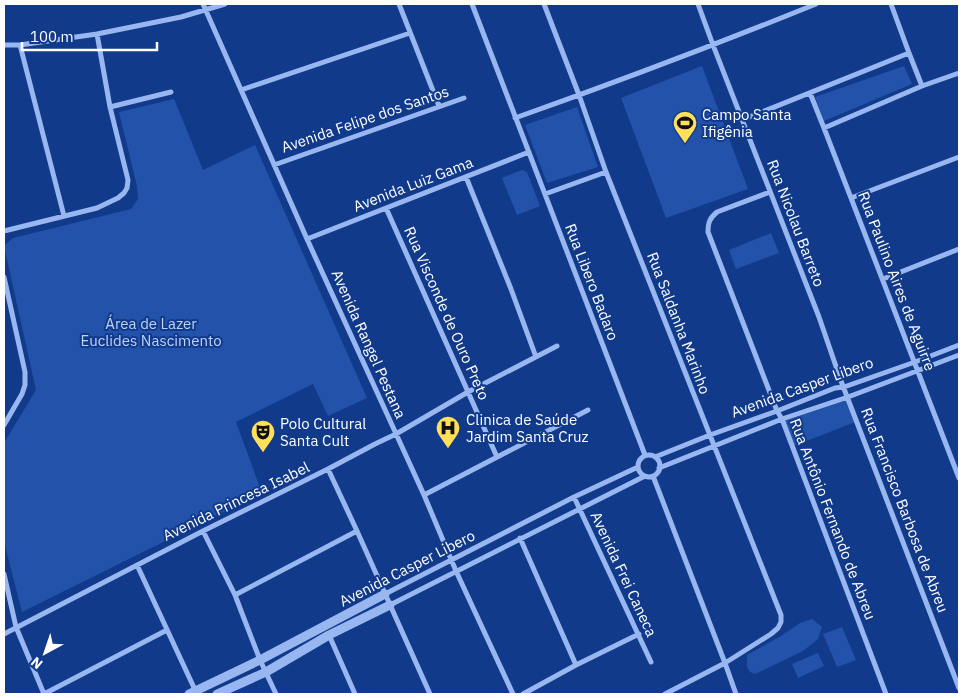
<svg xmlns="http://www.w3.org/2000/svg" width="963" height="698" viewBox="0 0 963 698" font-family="'IBM Plex Sans',sans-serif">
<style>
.green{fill:#2352aa}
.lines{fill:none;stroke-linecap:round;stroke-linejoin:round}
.minor{stroke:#98b7f1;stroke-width:5}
.tertiary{stroke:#98b7f1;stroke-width:9}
.labels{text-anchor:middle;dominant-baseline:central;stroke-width:4;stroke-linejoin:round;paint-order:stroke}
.poi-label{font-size:15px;fill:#fff;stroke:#113a8b;text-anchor:start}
.street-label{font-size:15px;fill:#fff;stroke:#113a8b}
.park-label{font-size:15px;fill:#bed4fd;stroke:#113a8b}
</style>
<rect width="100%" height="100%" fill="#113a8b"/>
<path class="green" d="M 702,66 L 748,189 L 666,218 L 621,98 Z
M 904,66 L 912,84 L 824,121 L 815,97 Z
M 174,99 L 203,170 L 255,145 L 367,398 L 328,416 L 313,384 L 236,422 L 262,493 L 22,612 L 4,542 L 4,443 L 36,390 L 4,246 L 13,238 L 131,209 L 138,199 L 137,186 L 119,112 Z
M 577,107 L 598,167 L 547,183 L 525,125 Z
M 522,170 L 527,172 L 540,206 L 517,215 L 502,178 Z
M 771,233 L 779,253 L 736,269 L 729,250 Z
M 848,397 L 858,421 L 791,447 L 782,421 Z
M 812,619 L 822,627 L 818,639 L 803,651 L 755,674 L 750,672 L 747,667 L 747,655 L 781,636 L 800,623 Z
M 842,627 L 856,660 L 837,667 L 823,634 Z
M 818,653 L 824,666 L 798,678 L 792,664 Z"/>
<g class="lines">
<path class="minor" d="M 203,4 L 307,239 L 424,495 L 456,571 L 513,694
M 399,4 L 439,106
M 472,4 L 645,455
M 544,4 L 579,95 L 606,172 L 781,615 L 781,622 L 778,628 L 771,634 L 725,663 L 665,694
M 698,4 L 713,45 L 819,317 L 841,381 L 959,688
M 891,4 L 909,53 L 922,86
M 4,45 L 20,45 L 97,34 L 181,17 L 225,4
M 20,45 L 64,216
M 241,90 L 410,33
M 810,93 L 824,128 L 959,478
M 110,107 L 171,92
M 515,118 C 617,82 717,44 816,4
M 742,120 L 909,53
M 824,128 L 922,86 L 959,73
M 274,165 L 464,98
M 466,177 L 511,289 L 536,357
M 770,192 L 717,212 C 710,218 708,222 708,232 L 777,411 L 782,419 L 886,694
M 545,194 L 606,172
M 851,198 L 959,157
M 386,208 L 497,457
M 4,231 L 97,208 L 118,198 L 124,193 L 127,188 L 128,180 L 110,107 L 97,34
M 307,239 L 529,152
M 4,277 L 25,372 L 25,385 L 22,394 L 4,425
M 883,279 L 959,249
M638 466a11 11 0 1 1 22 0a11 11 0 1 1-22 0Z
M 655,457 L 710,435 L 777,411 L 835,388 L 844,387 L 915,362 L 959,345
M 659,468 L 782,419 L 848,397 L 959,355
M 328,469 L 357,531 L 430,694
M 653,476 L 725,663 L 736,694
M 424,495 L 588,410
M 574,497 L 651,662
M 203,531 L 235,595 L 260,660 L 276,694
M 520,538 L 576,665
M 137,565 L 196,692
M 4,574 L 16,627 L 44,694
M 385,594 L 574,497 L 638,467
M 235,595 L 357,531
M 390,605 L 645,476
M 4,634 L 203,531 L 328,469 L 375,444 L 396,434 L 468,392 L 557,346
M 329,635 L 355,694
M 44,694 L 167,630
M 523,694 L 576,665 L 639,634"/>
<path class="tertiary" d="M 189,694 L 260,660 L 385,594
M 217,694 L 266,672 L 329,635 L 390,605"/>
</g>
<defs>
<symbol id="stadium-pin" viewBox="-11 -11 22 30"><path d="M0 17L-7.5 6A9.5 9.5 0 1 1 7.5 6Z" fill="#ffe058" stroke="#113a8b"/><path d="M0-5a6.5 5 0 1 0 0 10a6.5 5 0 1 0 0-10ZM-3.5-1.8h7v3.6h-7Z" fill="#111"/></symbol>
<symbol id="hospital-pin" viewBox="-11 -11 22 30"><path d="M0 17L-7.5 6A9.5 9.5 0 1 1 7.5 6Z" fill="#ffe058" stroke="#113a8b"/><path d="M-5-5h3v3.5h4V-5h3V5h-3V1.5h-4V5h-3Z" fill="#111"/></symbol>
<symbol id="theatre-pin" viewBox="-11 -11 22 30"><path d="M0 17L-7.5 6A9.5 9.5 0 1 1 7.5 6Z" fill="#ffe058" stroke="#113a8b"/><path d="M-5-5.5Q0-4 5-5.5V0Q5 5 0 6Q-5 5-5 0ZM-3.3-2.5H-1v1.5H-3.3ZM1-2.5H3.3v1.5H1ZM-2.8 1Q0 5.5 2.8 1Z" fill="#111"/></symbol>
</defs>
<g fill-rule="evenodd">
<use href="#stadium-pin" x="671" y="109" width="28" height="38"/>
<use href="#hospital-pin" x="434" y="414" width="28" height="38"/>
<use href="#theatre-pin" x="249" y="418" width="28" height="38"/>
</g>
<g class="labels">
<g class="poi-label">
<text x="702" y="114">Campo Santa<tspan x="702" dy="17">Ifigênia</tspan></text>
<text x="466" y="419">Clinica de Saúde<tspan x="466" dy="17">Jardim Santa Cruz</tspan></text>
<text x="280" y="423">Polo Cultural<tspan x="280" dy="17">Santa Cult</tspan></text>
</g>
<g class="street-label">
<text transform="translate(365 119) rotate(-19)">Avenida Felipe dos Santos</text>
<text transform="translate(413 184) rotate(-21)">Avenida Luiz Gama</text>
<text transform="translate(796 223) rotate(69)">Rua Nicolau Barreto</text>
<text transform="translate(897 281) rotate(69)">Rua Paulino Aires de Aguirre</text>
<text transform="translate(592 282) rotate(69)">Rua Libero Badaro</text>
<text transform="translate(447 313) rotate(66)">Rua Visconde de Ouro Preto</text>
<text transform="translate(679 323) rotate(69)">Rua Saldanha Marinho</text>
<text transform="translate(369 344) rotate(66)">Avenida Rangel Pestana</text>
<text transform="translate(802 387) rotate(-20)">Avenida Casper Libero</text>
<text transform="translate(236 501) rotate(-26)">Avenida Princesa Isabel</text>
<text transform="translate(905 510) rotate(69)">Rua Francisco Barbosa de Abreu</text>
<text transform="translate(833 519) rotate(69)">Rua Antônio Fernando de Abreu</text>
<text transform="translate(407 568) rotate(-27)">Avenida Casper Libero</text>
<text transform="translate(624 574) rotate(65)">Avenida Frei Caneca</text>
</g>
<g class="park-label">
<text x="151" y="323">Área de Lazer<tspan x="151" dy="17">Euclides Nascimento</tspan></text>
</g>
</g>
<rect width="963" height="698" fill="none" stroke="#ffffff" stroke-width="10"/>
<g transform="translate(45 653) rotate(220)" stroke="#113a8b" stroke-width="4" paint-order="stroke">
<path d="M0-4L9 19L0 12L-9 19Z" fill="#ffffff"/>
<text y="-8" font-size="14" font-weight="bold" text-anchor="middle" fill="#ffffff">N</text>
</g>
<path d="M22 42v8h135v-8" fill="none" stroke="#ffffff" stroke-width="2.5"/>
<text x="30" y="42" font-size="15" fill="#ffffff" stroke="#113a8b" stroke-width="4" paint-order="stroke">100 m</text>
</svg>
